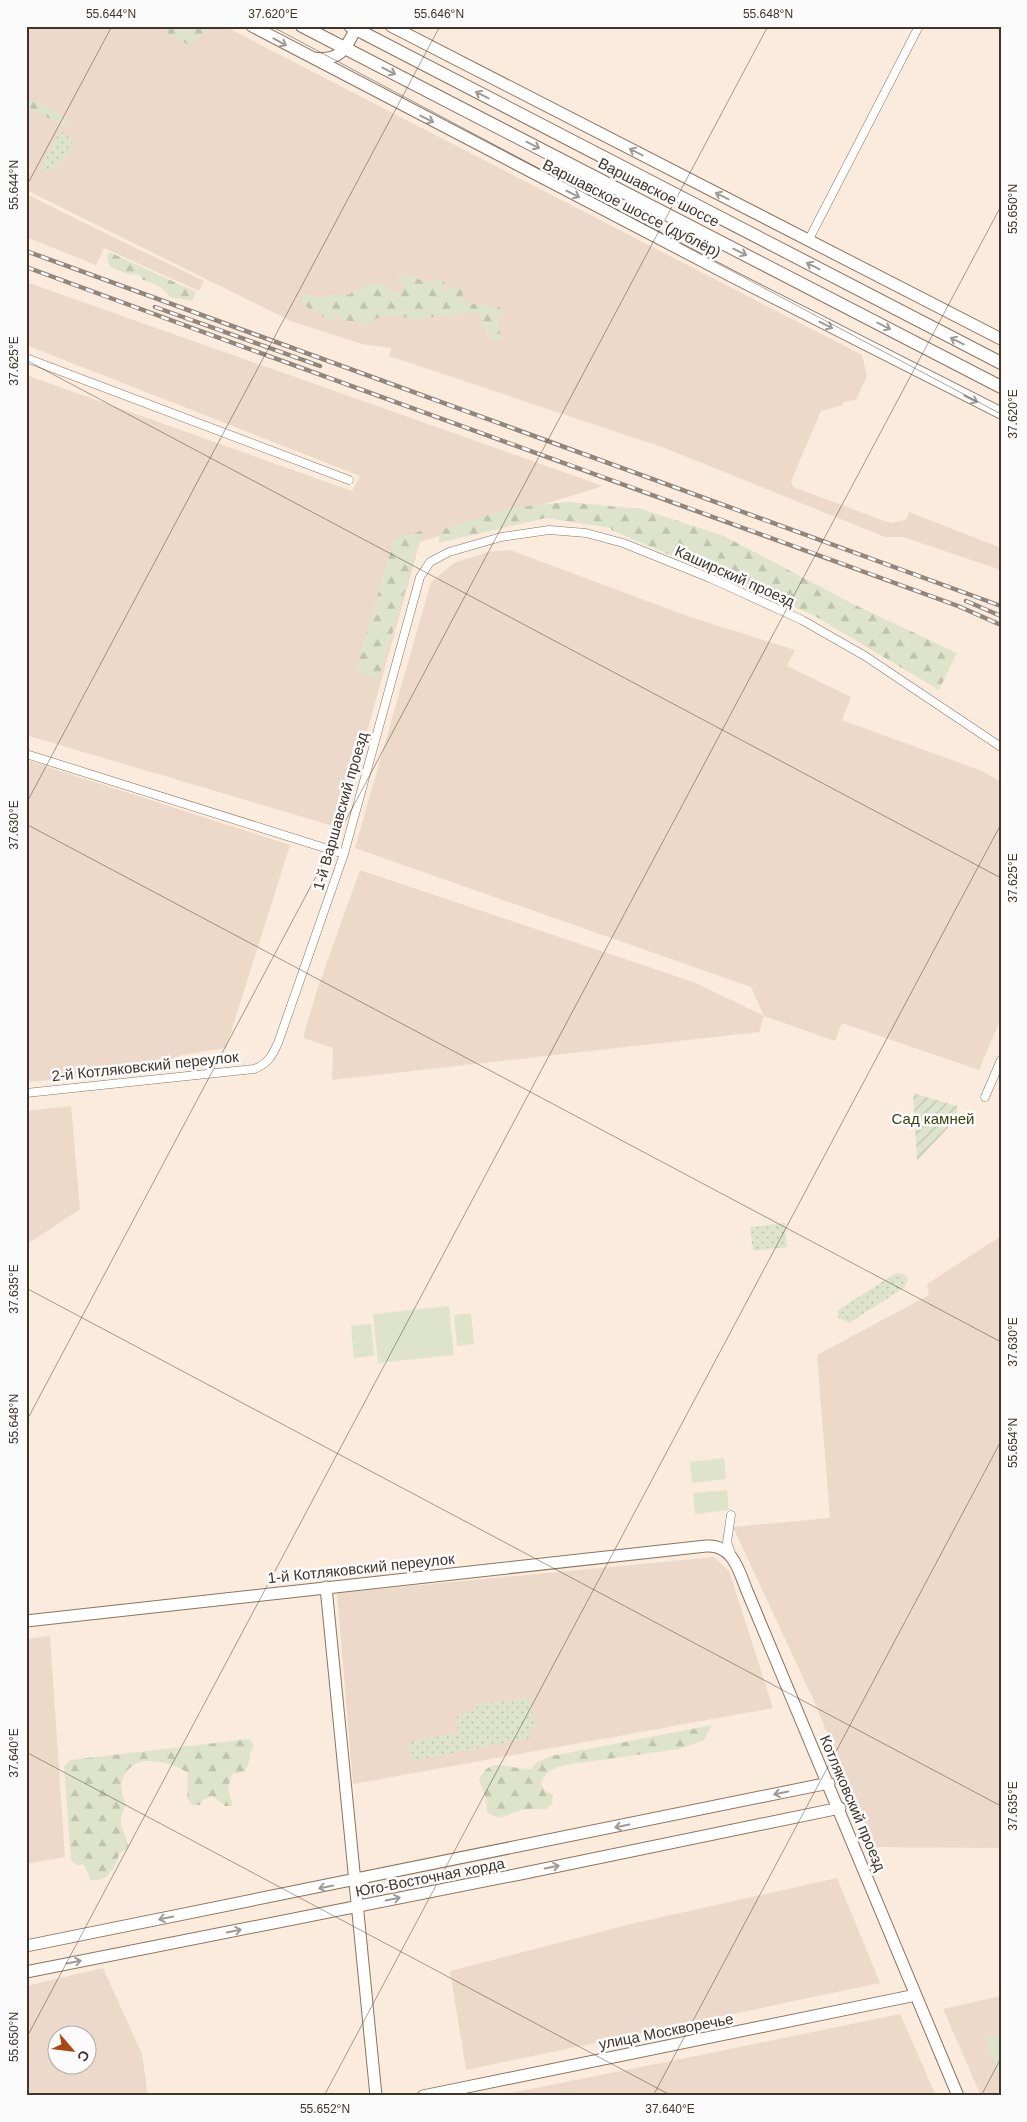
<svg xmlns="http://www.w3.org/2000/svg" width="1027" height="2122" viewBox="0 0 1027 2122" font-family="Arial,sans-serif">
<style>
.industrial{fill:#ecd9c9;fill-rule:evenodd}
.grass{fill:url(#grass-dots)}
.forest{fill:url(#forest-firs)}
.garden{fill:url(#garden-furrows)}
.pitch{fill:#dee4cc}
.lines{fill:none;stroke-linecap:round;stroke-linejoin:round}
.street-casing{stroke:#8c745e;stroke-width:9}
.secondary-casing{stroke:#8c745e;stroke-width:13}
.primary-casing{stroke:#8c745e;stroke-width:14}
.street{stroke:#fff;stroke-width:8}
.secondary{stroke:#fff;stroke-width:11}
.primary{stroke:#fff;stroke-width:12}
.rail-casing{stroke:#928579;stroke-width:4.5}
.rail{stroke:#fbfbfb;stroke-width:2.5;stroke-dasharray:8;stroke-linecap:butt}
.oneway{stroke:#9f9a95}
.ticks{fill:none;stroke:#3f352b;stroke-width:1;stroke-opacity:0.45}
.labels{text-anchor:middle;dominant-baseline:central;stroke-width:5;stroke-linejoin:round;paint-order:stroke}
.street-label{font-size:15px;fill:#3f352b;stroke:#fbfbfb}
.park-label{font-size:15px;fill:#3b4312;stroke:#fbfbfb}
.neatline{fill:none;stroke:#3f352b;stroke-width:2}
.ticks-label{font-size:12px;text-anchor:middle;fill:#3f352b}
</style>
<defs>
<pattern id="grass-dots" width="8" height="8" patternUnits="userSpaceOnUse" patternTransform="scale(1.25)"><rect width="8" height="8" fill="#dee4cc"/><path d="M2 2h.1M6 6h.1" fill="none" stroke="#c0c4af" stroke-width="1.8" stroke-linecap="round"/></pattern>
<pattern id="forest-firs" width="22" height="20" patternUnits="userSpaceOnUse" patternTransform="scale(1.25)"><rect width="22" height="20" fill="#dee4cc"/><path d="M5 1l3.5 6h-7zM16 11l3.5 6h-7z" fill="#c0c4af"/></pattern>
<pattern id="garden-furrows" width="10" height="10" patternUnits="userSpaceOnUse" patternTransform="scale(1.25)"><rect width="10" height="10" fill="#dee4cc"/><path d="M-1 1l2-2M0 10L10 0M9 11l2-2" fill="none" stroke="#c0c4af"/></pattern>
</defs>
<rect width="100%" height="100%" fill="#fbebdc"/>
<path class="industrial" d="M 26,26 L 224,26 L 862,355 L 867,376 L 856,400 L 843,402 L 843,405 L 821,411 L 791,481 L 793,487 L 890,523 L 906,520 L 909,512 L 1001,548 L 1001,570 L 903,537 L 885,537 L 665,448 L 389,356 L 391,348 L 362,344 L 291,321 L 26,190 Z
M 26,194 L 109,235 L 204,281 L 199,291 L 104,248 L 96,265 L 26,237 Z
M 26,282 L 603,486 L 420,542 L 340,828 L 26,735 L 26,375 L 352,491 L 360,476 L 26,345 Z
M 510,550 L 690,617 L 795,650 L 787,666 L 851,697 L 842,720 L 982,771 L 1001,782 L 1001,1018 L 979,1070 L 842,1023 L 835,1041 L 764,1016 L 759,1032 L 332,1080 L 333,1048 L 303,1038 L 317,990 L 360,870 L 696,983 L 764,1016 L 751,987 L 355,848 L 431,582 L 454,563 L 488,552 Z
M 26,760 L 290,845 L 226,1048 L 183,1055 L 138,1072 L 26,1082 Z
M 71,1106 L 80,1209 L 26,1245 L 26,1111 Z
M 1001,1236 L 1001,1848 L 875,1847 L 813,1699 L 733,1527 L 830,1518 L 817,1355 L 929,1295 L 927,1284 Z
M 714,1557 L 729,1571 L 773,1708 L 353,1784 L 337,1593 Z
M 50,1636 L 65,1857 L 26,1864 L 26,1639 Z
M 837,1878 L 880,1983 L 466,2070 L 450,1971 L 635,1923 Z
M 103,1968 L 142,2054 L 148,2096 L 26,2096 L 26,1986 ZM 58,2034 L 88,2034 L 88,2064 L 58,2064 Z
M 1001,1996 L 1001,2096 L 981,2096 L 943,2009 Z
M 900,2014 L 936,2096 L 495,2096 L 696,2056 Z"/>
<path class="grass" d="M 60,131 L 71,138 C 75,154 60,164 48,172 L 40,169 Z
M 785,1223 L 787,1247 L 753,1251 L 750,1227 Z
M 896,1273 L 904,1274 L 908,1280 L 904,1288 L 849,1323 L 838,1318 L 838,1310 Z
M 530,1698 L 535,1727 L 529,1729 L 531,1738 L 411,1761 L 408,1742 L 458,1733 L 457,1714 L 475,1711 L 475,1705 Z"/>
<path class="forest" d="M 167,26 L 205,26 L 208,32 L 189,45 L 165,32 L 164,29 Z
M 26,97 L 66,118 L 69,121 L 69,126 L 56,122 L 26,106 Z
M 109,252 L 196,292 L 192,301 L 170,297 C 165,289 152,281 143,280 L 139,275 L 127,274 L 110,267 L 107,259 Z
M 411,275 L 425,283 C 432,280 439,278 445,282 L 440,290 L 443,291 C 451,288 455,284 463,290 L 462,300 L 467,303 L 500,307 L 502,312 L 497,321 L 501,337 L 497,341 C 487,337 481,326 480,315 L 476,312 L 417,319 L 397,316 L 377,318 L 371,322 L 363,323 L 343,320 L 337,315 L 335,320 L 331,321 L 303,305 L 302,299 L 308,294 L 315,297 L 316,301 L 320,297 L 328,297 L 330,294 L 349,295 L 358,288 L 364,290 L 365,286 L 377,283 L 386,285 L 387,291 L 400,293 L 405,286 L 398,280 L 400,276 L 407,278 Z
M 567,502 L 642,509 L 724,536 L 853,604 L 957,653 L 939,690 L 813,615 L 611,530 L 611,528 L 546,518 L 438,543 L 441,530 L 510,508 Z
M 423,530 L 378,680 L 356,669 L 394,540 Z
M 712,1725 L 704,1740 L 680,1749 L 565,1765 C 553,1769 545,1771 541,1783 L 545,1791 L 553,1795 L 552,1804 L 546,1809 C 538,1810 528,1808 521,1810 C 506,1814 501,1823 487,1812 L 485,1795 L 479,1780 C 491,1753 511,1771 531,1769 L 537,1762 L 552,1756 Z
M 249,1739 L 254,1745 C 245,1759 255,1773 232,1774 L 228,1789 L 233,1806 L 225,1806 L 212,1796 L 204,1799 L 200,1805 L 192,1805 L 187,1798 L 188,1773 C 179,1766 159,1760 147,1761 C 124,1763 115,1785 126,1803 C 124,1810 120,1817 121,1824 C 123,1833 128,1839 128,1849 L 120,1853 C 114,1867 110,1882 91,1880 L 84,1865 L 77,1865 L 71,1860 L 64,1766 L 70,1760 Z"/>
<path class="garden" d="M 913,1093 L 957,1106 L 958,1117 L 917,1161 Z"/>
<path class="pitch" d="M 449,1306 L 454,1355 L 378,1363 L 373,1314 Z
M 471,1313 L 474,1344 L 457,1346 L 454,1315 Z
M 371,1324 L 374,1356 L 354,1358 L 351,1326 Z
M 724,1458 L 726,1479 L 692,1483 L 690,1462 Z
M 727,1490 L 729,1510 L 695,1514 L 693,1493 Z
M 1001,2033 L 1001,2079 L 985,2039 Z"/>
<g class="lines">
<defs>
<path id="street" d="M 808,241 L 919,26
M 26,358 L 349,480
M 26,754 L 344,854
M 26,1093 L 254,1069 C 268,1064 272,1056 278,1043 L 344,854 L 420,577 L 430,562 L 449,552 L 501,537 L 549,530 L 586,533 L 623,543 L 710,578 L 802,620 L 865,656 L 1001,747
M 985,1097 L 1001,1060
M 731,1515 L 727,1542 L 732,1556"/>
<path id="secondary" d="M 252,26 L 733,277 L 1001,413
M 391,26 L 1001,339
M 313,58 C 341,62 346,48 357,26
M 326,1587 L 376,2096
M 26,1621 L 706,1546 C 733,1544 739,1571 747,1591 L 958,2096
M 26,1946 L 829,1783
M 26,1972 L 520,1874 L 840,1808
M 423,2096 L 916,1995"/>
<path id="primary" d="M 302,26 L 1001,387
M 350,26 L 1001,363"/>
</defs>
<use href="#street" class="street-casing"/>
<use href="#secondary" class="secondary-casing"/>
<use href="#primary" class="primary-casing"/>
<use href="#street" class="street"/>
<use href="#secondary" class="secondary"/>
<use href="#primary" class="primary"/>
<defs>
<path id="rail" d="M 26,251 L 1001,606
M 26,267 C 336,382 648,492 958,606 L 1001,625
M 155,307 L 320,366
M 966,601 L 1001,616"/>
</defs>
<use href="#rail" class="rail-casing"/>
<use href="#rail" class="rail"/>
</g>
<defs><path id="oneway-shaft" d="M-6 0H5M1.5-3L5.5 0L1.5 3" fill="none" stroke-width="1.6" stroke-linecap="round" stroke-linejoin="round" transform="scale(1.25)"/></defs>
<g class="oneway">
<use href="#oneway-shaft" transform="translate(280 42) rotate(29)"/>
<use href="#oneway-shaft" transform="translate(389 71) rotate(27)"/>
<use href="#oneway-shaft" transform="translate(482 95) rotate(-153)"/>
<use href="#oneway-shaft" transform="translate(427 119) rotate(27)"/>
<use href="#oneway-shaft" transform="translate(533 145) rotate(27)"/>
<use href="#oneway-shaft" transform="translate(636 152) rotate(-153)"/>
<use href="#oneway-shaft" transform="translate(573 194) rotate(27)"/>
<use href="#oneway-shaft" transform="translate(722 196) rotate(-153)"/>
<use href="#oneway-shaft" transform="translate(740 252) rotate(27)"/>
<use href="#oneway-shaft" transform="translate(813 266) rotate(-153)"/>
<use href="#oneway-shaft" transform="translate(826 325) rotate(27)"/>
<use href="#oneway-shaft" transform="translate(884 326) rotate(27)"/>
<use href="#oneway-shaft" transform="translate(957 341) rotate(-153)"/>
<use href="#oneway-shaft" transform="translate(971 399) rotate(27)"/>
<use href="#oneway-shaft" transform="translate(781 1793) rotate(168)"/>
<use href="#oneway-shaft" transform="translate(622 1826) rotate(168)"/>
<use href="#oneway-shaft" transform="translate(552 1867) rotate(-12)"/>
<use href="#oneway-shaft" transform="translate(326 1887) rotate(169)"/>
<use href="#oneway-shaft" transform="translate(393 1899) rotate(-11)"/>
<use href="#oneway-shaft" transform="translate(166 1918) rotate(169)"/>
<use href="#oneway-shaft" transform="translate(234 1931) rotate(-11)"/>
<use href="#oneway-shaft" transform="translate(74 1962) rotate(-11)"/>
</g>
<path class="ticks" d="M 271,26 L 1001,414M 26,187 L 112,26M 26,360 L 1001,878M 26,804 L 440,26M 26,824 L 1001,1342M 26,1288 L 1001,1806M 26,1422 L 768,26M 26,1752 L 672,2096M 26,2039 L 1001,206M 324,2096 L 1001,824M 653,2096 L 1001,1441M 981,2096 L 1001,2058"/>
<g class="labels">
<g class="street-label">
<text transform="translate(659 192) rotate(27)">Варшавское шоссе</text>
<text transform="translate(632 208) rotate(27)">Варшавское шоссе (дублёр)</text>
<text transform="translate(735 576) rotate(24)">Каширский проезд</text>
<text transform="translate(340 811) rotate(-74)">1-й Варшавский проезд</text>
<text transform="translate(145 1066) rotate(-6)">2-й Котляковский переулок</text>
<text transform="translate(361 1568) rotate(-6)">1-й Котляковский переулок</text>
<text transform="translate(853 1803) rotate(67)">Котляковский проезд</text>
<text transform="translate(430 1877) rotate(-11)">Юго-Восточная хорда</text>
<text transform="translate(666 2031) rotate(-11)">улица Москворечье</text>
</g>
<g class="park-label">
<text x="933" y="1118">Сад камней</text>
</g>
</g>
<rect width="1027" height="2122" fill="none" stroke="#fbfbfb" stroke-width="55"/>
<g transform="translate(72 2050) rotate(118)"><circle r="24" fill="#fbfbfb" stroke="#b0aca8"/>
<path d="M0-4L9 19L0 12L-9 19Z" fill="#aa470f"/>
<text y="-8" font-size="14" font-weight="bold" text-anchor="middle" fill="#3f352b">С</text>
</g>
<rect x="28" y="28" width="972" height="2066" class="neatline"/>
<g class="ticks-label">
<text x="111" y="18">55.644°N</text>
<text x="273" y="18">37.620°E</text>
<text x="439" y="18">55.646°N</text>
<text x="768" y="18">55.648°N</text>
<text transform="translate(14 185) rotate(-90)" y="4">55.644°N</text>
<text transform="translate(1013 209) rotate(-90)" y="4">55.650°N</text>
<text transform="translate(14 361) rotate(-90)" y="4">37.625°E</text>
<text transform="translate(1013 414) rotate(-90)" y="4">37.620°E</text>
<text transform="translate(14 825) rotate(-90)" y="4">37.630°E</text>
<text transform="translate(1013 878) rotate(-90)" y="4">37.625°E</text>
<text transform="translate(14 1289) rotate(-90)" y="4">37.635°E</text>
<text transform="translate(1013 1342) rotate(-90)" y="4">37.630°E</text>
<text transform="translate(14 1419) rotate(-90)" y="4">55.648°N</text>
<text transform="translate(1013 1443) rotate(-90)" y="4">55.654°N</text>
<text transform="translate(14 1753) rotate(-90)" y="4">37.640°E</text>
<text transform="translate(1013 1806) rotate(-90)" y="4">37.635°E</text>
<text transform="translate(14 2037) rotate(-90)" y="4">55.650°N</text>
<text x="325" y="2113">55.652°N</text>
<text x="670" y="2113">37.640°E</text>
</g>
</svg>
